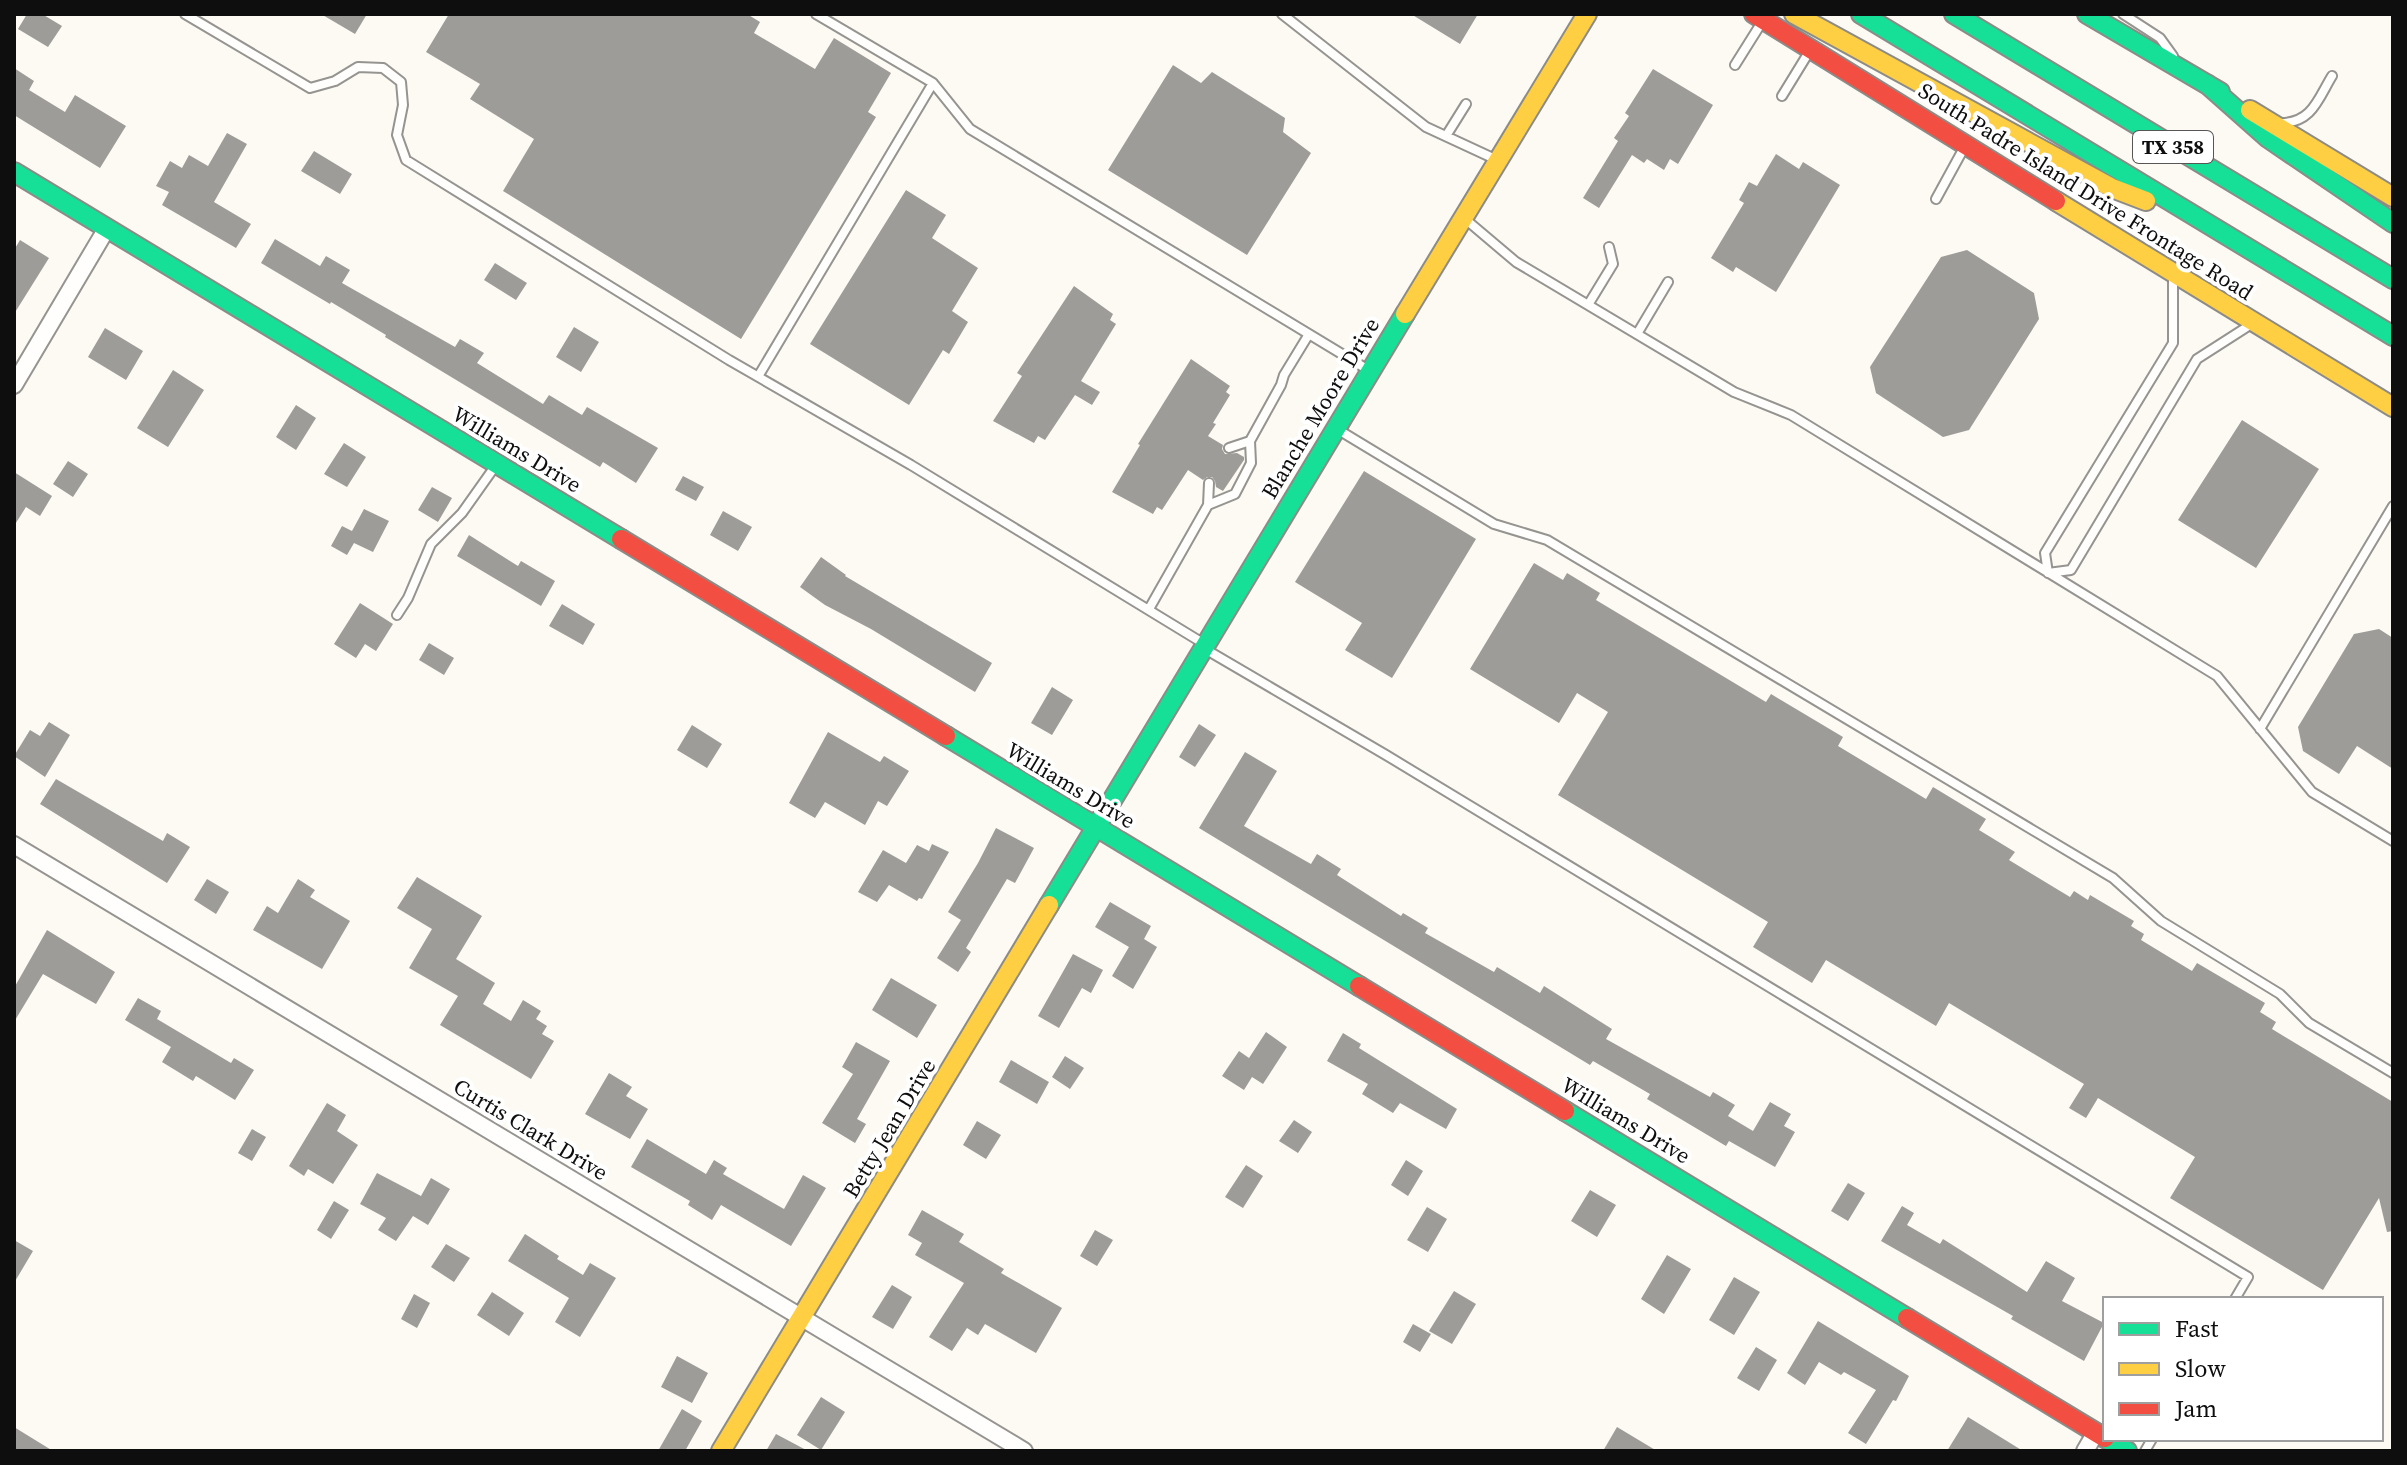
<svg xmlns="http://www.w3.org/2000/svg" width="2407" height="1465" viewBox="0 0 2407 1465" font-family="'Source Serif 4',serif">
<style>
.building{fill:#9e9c98}
.lines{fill:none;stroke-linecap:round;stroke-linejoin:round}
.lane-casing{stroke:#959491;stroke-width:12}
.street-casing{stroke:#959491;stroke-width:20}
.fast-casing{stroke:#8c8b87;stroke-width:22}
.slow-casing{stroke:#8c8b87;stroke-width:22}
.jam-casing{stroke:#8c8b87;stroke-width:22}
.lane{stroke:#fffefd;stroke-width:8}
.street{stroke:#fffefd;stroke-width:16}
.fast{stroke:#16e098;stroke-width:18}
.slow{stroke:#ffcf43;stroke-width:18}
.jam{stroke:#f24e42;stroke-width:18}
.labels{text-anchor:middle;dominant-baseline:central;stroke-width:8;stroke-linejoin:round;paint-order:stroke}
.shield{fill:#fff;stroke:#565656;stroke-width:2}
.shield-label{font-size:20px;font-weight:bold;fill:#0e0e0e}
.street-label{font-size:22px;fill:#0e0e0e;stroke:#fff}
</style>
<rect width="100%" height="100%" fill="#fcfaf2"/>
<path class="building" d="M 27,14 L 42,14 L 62,26 L 48,47 L 18,29 Z
M 321,14 L 367,14 L 355,34 Z
M 449,14 L 747,14 L 760,22 L 754,33 L 815,69 L 834,38 L 891,73 L 868,112 L 876,117 L 741,339 L 503,191 L 534,139 L 470,99 L 480,84 L 426,52 Z
M 1411,14 L 1478,14 L 1460,44 Z
M 1173,65 L 1201,83 L 1212,72 L 1285,118 L 1283,132 L 1311,153 L 1247,255 L 1108,170 Z
M 14,68 L 34,81 L 29,90 L 65,112 L 75,95 L 126,126 L 100,168 L 14,115 Z
M 1653,69 L 1713,105 L 1678,164 L 1670,159 L 1664,170 L 1647,159 L 1644,163 L 1632,155 L 1599,208 L 1583,198 L 1618,141 L 1614,138 L 1629,116 L 1625,113 Z
M 227,133 L 247,144 L 214,202 L 251,224 L 236,248 L 162,205 L 169,192 L 156,186 L 170,161 L 182,168 L 189,155 L 208,166 Z
M 314,151 L 352,174 L 340,194 L 301,171 Z
M 1776,154 L 1799,169 L 1803,162 L 1840,185 L 1776,292 L 1736,267 L 1733,272 L 1711,258 L 1744,203 L 1739,200 L 1749,182 L 1757,186 Z
M 906,190 L 946,215 L 932,238 L 978,268 L 952,311 L 968,322 L 949,354 L 943,350 L 909,405 L 810,344 Z
M 275,239 L 320,266 L 326,256 L 350,270 L 342,283 L 455,347 L 460,339 L 484,353 L 477,363 L 543,404 L 549,395 L 582,415 L 587,407 L 658,448 L 636,483 L 603,462 L 600,467 L 385,337 L 386,335 L 331,302 L 330,304 L 261,263 Z
M 20,240 L 49,258 L 14,314 L 14,250 Z
M 1967,250 L 2034,293 L 2039,319 L 1969,430 L 1943,437 L 1876,393 L 1870,367 L 1941,257 Z
M 495,263 L 527,283 L 516,300 L 484,280 Z
M 1074,286 L 1113,314 L 1110,320 L 1116,324 L 1081,381 L 1100,392 L 1092,405 L 1075,395 L 1045,440 L 1038,436 L 1034,443 L 993,421 L 1022,376 L 1017,373 Z
M 574,327 L 599,342 L 581,372 L 556,357 Z
M 105,328 L 143,351 L 126,380 L 88,357 Z
M 1191,359 L 1230,386 L 1226,392 L 1230,395 L 1213,423 L 1216,424 L 1208,436 L 1223,445 L 1222,449 L 1225,454 L 1237,453 L 1244,457 L 1244,460 L 1223,491 L 1216,487 L 1215,481 L 1212,477 L 1207,477 L 1203,480 L 1188,470 L 1162,510 L 1157,507 L 1153,514 L 1112,492 L 1140,445 L 1138,444 Z
M 173,370 L 204,390 L 168,447 L 137,428 Z
M 296,405 L 316,418 L 296,450 L 276,437 Z
M 2242,420 L 2319,469 L 2256,568 L 2178,520 Z
M 344,443 L 366,457 L 347,487 L 324,474 Z
M 68,461 L 88,474 L 73,497 L 53,484 Z
M 1364,471 L 1476,539 L 1392,678 L 1345,650 L 1362,623 L 1295,582 Z
M 14,472 L 52,496 L 40,516 L 26,507 L 14,526 Z
M 683,476 L 704,487 L 696,501 L 675,490 Z
M 432,487 L 452,498 L 438,522 L 418,510 Z
M 364,509 L 389,521 L 373,552 L 354,543 L 347,555 L 331,546 L 342,526 L 352,531 Z
M 723,511 L 752,527 L 738,551 L 710,535 Z
M 469,535 L 518,566 L 521,561 L 555,581 L 541,606 L 457,556 Z
M 821,557 L 846,575 L 845,576 L 992,663 L 975,692 L 871,629 L 825,605 L 800,587 Z
M 1534,563 L 1563,580 L 1567,573 L 1600,593 L 1596,600 L 1766,702 L 1771,694 L 1843,737 L 1838,746 L 1926,799 L 1933,787 L 1986,819 L 1979,830 L 2015,852 L 2009,860 L 2070,897 L 2074,891 L 2088,900 L 2090,895 L 2134,921 L 2131,926 L 2144,934 L 2141,940 L 2192,971 L 2197,963 L 2265,1003 L 2260,1012 L 2276,1022 L 2272,1029 L 2393,1102 L 2393,1231 L 2387,1232 L 2379,1198 L 2323,1290 L 2170,1198 L 2195,1157 L 2098,1098 L 2086,1118 L 2069,1108 L 2084,1084 L 1949,1003 L 1936,1026 L 1826,960 L 1812,983 L 1753,947 L 1768,922 L 1558,795 L 1608,712 L 1577,693 L 1559,723 L 1470,669 Z
M 360,603 L 393,624 L 376,651 L 365,644 L 356,658 L 334,644 Z
M 562,604 L 595,624 L 583,645 L 549,626 Z
M 2379,629 L 2393,638 L 2393,769 L 2357,746 L 2339,774 L 2303,751 L 2298,727 L 2354,634 Z
M 429,643 L 454,658 L 444,675 L 419,660 Z
M 1052,687 L 1073,700 L 1052,735 L 1031,723 Z
M 49,722 L 70,735 L 45,777 L 14,756 L 30,730 L 40,736 Z
M 1199,724 L 1216,735 L 1195,767 L 1179,757 Z
M 692,725 L 722,744 L 707,768 L 677,750 Z
M 828,732 L 880,762 L 884,756 L 909,771 L 887,806 L 878,801 L 865,825 L 825,802 L 815,818 L 789,803 Z
M 1245,752 L 1277,771 L 1244,826 L 1311,864 L 1317,854 L 1341,869 L 1337,875 L 1401,916 L 1403,913 L 1428,928 L 1425,933 L 1494,972 L 1497,967 L 1540,993 L 1544,986 L 1612,1029 L 1606,1039 L 1710,1097 L 1713,1092 L 1735,1105 L 1728,1116 L 1753,1131 L 1770,1102 L 1791,1114 L 1784,1126 L 1795,1132 L 1775,1167 L 1729,1141 L 1726,1146 L 1647,1099 L 1650,1094 L 1593,1061 L 1590,1065 L 1199,828 Z
M 56,779 L 163,841 L 167,833 L 190,847 L 167,883 L 40,804 Z
M 996,828 L 1034,848 L 1015,883 L 1007,879 L 966,948 L 971,952 L 958,972 L 937,958 L 961,920 L 948,912 L 978,863 Z
M 932,844 L 949,852 L 922,899 L 919,898 L 917,901 L 889,885 L 877,902 L 858,892 L 883,850 L 906,863 L 917,845 L 929,851 Z
M 417,877 L 482,916 L 456,959 L 495,983 L 483,1004 L 511,1021 L 523,1000 L 541,1011 L 536,1019 L 547,1026 L 542,1034 L 554,1041 L 531,1079 L 440,1025 L 458,996 L 409,968 L 432,929 L 397,908 Z
M 207,879 L 229,892 L 216,914 L 194,900 Z
M 298,879 L 315,890 L 310,897 L 350,921 L 322,969 L 253,930 L 267,906 L 278,913 Z
M 1110,902 L 1151,926 L 1144,939 L 1157,947 L 1133,989 L 1112,976 L 1129,947 L 1095,927 Z
M 47,930 L 115,972 L 96,1004 L 43,974 L 14,1022 L 14,988 Z
M 1073,954 L 1103,970 L 1091,993 L 1082,988 L 1059,1028 L 1038,1016 Z
M 891,978 L 937,1005 L 917,1038 L 872,1010 Z
M 138,998 L 161,1011 L 157,1019 L 231,1063 L 234,1058 L 254,1070 L 235,1100 L 196,1076 L 193,1081 L 162,1062 L 171,1047 L 125,1020 Z
M 1266,1032 L 1287,1047 L 1263,1084 L 1252,1077 L 1244,1090 L 1222,1076 L 1239,1051 L 1249,1058 Z
M 1343,1033 L 1361,1044 L 1359,1048 L 1457,1109 L 1446,1129 L 1400,1103 L 1393,1113 L 1362,1094 L 1368,1084 L 1327,1061 Z
M 856,1042 L 890,1061 L 857,1119 L 866,1124 L 855,1143 L 822,1123 L 853,1074 L 842,1067 Z
M 1065,1056 L 1084,1068 L 1070,1089 L 1052,1077 Z
M 1011,1060 L 1049,1082 L 1037,1104 L 999,1082 Z
M 609,1073 L 632,1087 L 626,1096 L 648,1109 L 630,1139 L 585,1114 Z
M 327,1103 L 346,1115 L 337,1131 L 358,1145 L 333,1184 L 308,1169 L 304,1176 L 289,1166 Z
M 1294,1120 L 1312,1132 L 1298,1153 L 1279,1141 Z
M 977,1121 L 1001,1135 L 986,1159 L 963,1145 Z
M 252,1129 L 266,1137 L 252,1161 L 238,1153 Z
M 647,1139 L 706,1174 L 714,1160 L 727,1168 L 723,1174 L 784,1209 L 803,1175 L 826,1188 L 791,1246 L 721,1205 L 712,1220 L 688,1205 L 690,1201 L 631,1167 Z
M 1406,1160 L 1423,1171 L 1408,1196 L 1391,1185 Z
M 1246,1165 L 1263,1176 L 1243,1208 L 1225,1197 Z
M 377,1173 L 421,1196 L 431,1178 L 450,1189 L 428,1225 L 413,1216 L 396,1241 L 378,1230 L 386,1218 L 360,1204 Z
M 1848,1183 L 1865,1193 L 1848,1221 L 1831,1211 Z
M 1590,1190 L 1616,1205 L 1597,1237 L 1571,1221 Z
M 334,1201 L 349,1210 L 331,1239 L 317,1230 Z
M 1902,1206 L 1914,1213 L 1907,1225 L 1940,1244 L 1943,1239 L 2027,1292 L 2046,1261 L 2075,1278 L 2062,1301 L 2104,1323 L 2084,1361 L 2011,1319 L 2013,1316 L 1881,1241 Z
M 1427,1207 L 1447,1219 L 1428,1252 L 1407,1240 Z
M 922,1210 L 964,1234 L 959,1242 L 1004,1269 L 1001,1273 L 1062,1308 L 1036,1353 L 985,1324 L 978,1335 L 967,1328 L 952,1351 L 929,1337 L 964,1283 L 915,1255 L 922,1243 L 908,1235 Z
M 1095,1230 L 1113,1240 L 1097,1266 L 1080,1256 Z
M 525,1234 L 559,1256 L 557,1259 L 583,1275 L 590,1263 L 616,1278 L 580,1337 L 555,1322 L 569,1298 L 508,1261 Z
M 14,1240 L 33,1251 L 14,1283 Z
M 446,1244 L 470,1258 L 454,1282 L 431,1267 Z
M 1667,1255 L 1691,1269 L 1664,1314 L 1641,1299 Z
M 1734,1277 L 1760,1292 L 1734,1335 L 1709,1320 Z
M 892,1285 L 912,1297 L 893,1329 L 872,1317 Z
M 1454,1291 L 1476,1304 L 1452,1344 L 1429,1331 Z
M 492,1292 L 524,1313 L 509,1336 L 477,1315 Z
M 414,1294 L 430,1303 L 417,1328 L 401,1319 Z
M 1818,1321 L 1909,1376 L 1896,1401 L 1893,1400 L 1866,1444 L 1848,1433 L 1876,1390 L 1844,1372 L 1841,1375 L 1819,1362 L 1805,1385 L 1787,1373 Z
M 1413,1324 L 1431,1334 L 1420,1352 L 1403,1342 Z
M 1756,1347 L 1777,1360 L 1759,1391 L 1737,1378 Z
M 677,1356 L 708,1373 L 692,1403 L 661,1387 Z
M 821,1397 L 845,1412 L 821,1450 L 797,1435 Z
M 682,1409 L 702,1421 L 685,1451 L 658,1451 Z
M 1968,1417 L 2023,1451 L 1947,1451 Z
M 14,1427 L 53,1451 L 14,1451 Z
M 1617,1427 L 1657,1451 L 1603,1451 Z
M 776,1434 L 808,1451 L 766,1451 Z"/>
<g class="lines">
<defs>
<path id="lane" d="M 185,14 L 310,88 L 335,81 L 358,67 L 383,68 L 401,82 L 403,105 L 397,135 L 406,160 L 729,360 L 911,465 L 1206,645
M 816,14 L 933,83 L 970,129 L 1370,371
M 1282,14 L 1426,127 L 1495,159
M 2123,14 L 2160,38 L 2173,56
M 1735,65 L 1762,22
M 1782,96 L 1809,52
M 2281,123 C 2312,123 2318,99 2332,76
M 1446,136 L 1466,104
M 1936,199 L 1965,146
M 1464,218 L 1516,262 L 1734,392 L 1791,415 L 2217,676 L 2312,792 L 2393,841
M 2173,278 L 2173,343 L 2045,553 L 2048,573 L 2071,570 L 2197,359 L 2250,325
M 1588,305 L 1613,264 L 1609,247
M 1637,334 L 1668,282
M 759,375 L 933,83
M 1337,429 L 1494,524 L 1547,540 L 2113,878 L 2161,921 L 2280,994 L 2309,1023 L 2393,1073
M 1229,448 L 1250,441
M 1208,505 L 1209,483
M 1149,609 L 1208,505 L 1235,494 L 1251,463 L 1250,441 L 1281,385 L 1284,375 L 1309,334
M 397,615 L 408,598 L 431,544 L 462,513 L 496,465
M 1205,649 L 1386,755 L 2248,1277 L 2235,1299
M 2260,729 L 2393,506
M 2145,1451 L 2152,1439"/>
<path id="street" d="M 14,385 L 107,228
M 14,845 L 1024,1451
M 2085,1451 L 2096,1432"/>
<path id="fast" d="M 1861,14 L 2393,336
M 1954,14 L 2393,279
M 2087,14 L 2220,92
M 2207,84 L 2268,138 L 2393,223
M 14,172 L 621,539
M 946,736 L 1359,986
M 1049,905 L 1405,314
M 1565,1111 L 1907,1318
M 2107,1439 L 2127,1451"/>
<path id="slow" d="M 1794,14 L 2112,188 L 2146,201
M 2250,110 L 2393,197
M 2056,201 L 2393,407
M 1405,314 L 1587,14
M 721,1451 L 1049,905"/>
<path id="jam" d="M 1754,14 L 2056,201
M 621,539 L 946,736
M 1359,986 L 1565,1111
M 1907,1318 L 2105,1438"/>
</defs>
<use href="#lane" class="lane-casing"/>
<use href="#street" class="street-casing"/>
<use href="#fast" class="fast-casing"/>
<use href="#slow" class="slow-casing"/>
<use href="#jam" class="jam-casing"/>
<use href="#lane" class="lane"/>
<use href="#street" class="street"/>
<use href="#fast" class="fast"/>
<use href="#slow" class="slow"/>
<use href="#jam" class="jam"/>
</g>
<g class="labels">
<rect class="shield" x="2133" y="131" width="80" height="32" rx="6"/>
<g class="shield-label">
<text x="2173" y="147">TX 358</text>
</g>
<g class="street-label">
<text transform="translate(2086 191) rotate(32)">South Padre Island Drive Frontage Road</text>
<text transform="translate(1320 408) rotate(-59)">Blanche Moore Drive</text>
<text transform="translate(517 449) rotate(31)">Williams Drive</text>
<text transform="translate(1071 785) rotate(31)">Williams Drive</text>
<text transform="translate(1626 1120) rotate(31)">Williams Drive</text>
<text transform="translate(889 1128) rotate(-59)">Betty Jean Drive</text>
<text transform="translate(531 1129) rotate(31)">Curtis Clark Drive</text>
</g>
</g>
<rect width="2407" height="1465" fill="none" stroke="#0e0e0e" stroke-width="32"/>
<rect x="2103" y="1297" width="280" height="144" fill="#ffffff" stroke="#9f9f9f" stroke-width="2"/>
<rect x="2119" y="1323" width="40" height="12" fill="#16e098" stroke="#9f9f9f" stroke-width="2"/>
<text x="2175" y="1337" font-size="24" fill="#0e0e0e">Fast</text>
<rect x="2119" y="1363" width="40" height="12" fill="#ffcf43" stroke="#9f9f9f" stroke-width="2"/>
<text x="2175" y="1377" font-size="24" fill="#0e0e0e">Slow</text>
<rect x="2119" y="1403" width="40" height="12" fill="#f24e42" stroke="#9f9f9f" stroke-width="2"/>
<text x="2175" y="1417" font-size="24" fill="#0e0e0e">Jam</text>
</svg>
